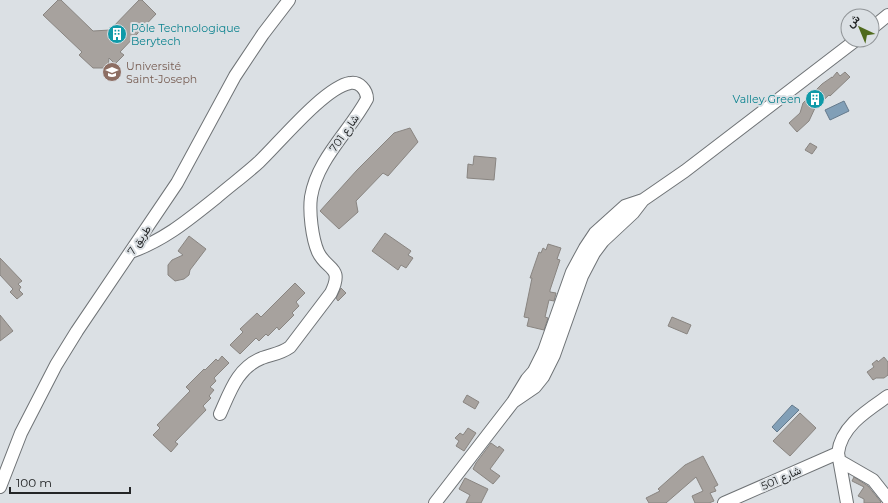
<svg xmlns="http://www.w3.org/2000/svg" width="888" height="503" viewBox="0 0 888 503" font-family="Montserrat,Vazirmatn,sans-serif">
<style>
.water{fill:#819fb7;stroke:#657a8c}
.building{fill:#a7a29e;stroke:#898581}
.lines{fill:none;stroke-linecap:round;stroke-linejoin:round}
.minor-casing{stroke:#6f7376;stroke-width:14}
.minor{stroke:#fff;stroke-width:12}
.labels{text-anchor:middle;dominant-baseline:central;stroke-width:4;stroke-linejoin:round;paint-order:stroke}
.culture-label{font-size:11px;fill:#0d838f;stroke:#dbe0e4;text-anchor:start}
.education-label{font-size:11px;fill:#785e54;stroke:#dbe0e4;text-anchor:start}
.street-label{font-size:11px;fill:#232526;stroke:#dbe0e4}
</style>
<rect width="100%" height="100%" fill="#dbe0e4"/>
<path class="water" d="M 844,101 L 849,111 L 830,120 L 825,110 Z
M 792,405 L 799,410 L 777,432 L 772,427 Z"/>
<path class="building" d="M 58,0 L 61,0 L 93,31 L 110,30 L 139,0 L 142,0 L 156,14 L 120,52 L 124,55 L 115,64 L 109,58 L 108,68 L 93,68 L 79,55 L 82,52 L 43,15 Z
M 837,72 L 840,76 L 845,72 L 850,77 L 830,96 L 829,95 L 815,108 L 809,121 L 797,132 L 789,123 L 800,113 L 803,103 L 822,84 L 832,77 L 832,78 Z
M 410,128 L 418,142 L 388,176 L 383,173 L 356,201 L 358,212 L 339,229 L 320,211 L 357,170 L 394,133 Z
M 810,143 L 817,147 L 812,154 L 805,150 Z
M 474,156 L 496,158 L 494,180 L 467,178 L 468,164 L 473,165 Z
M 385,233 L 411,251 L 408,255 L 413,258 L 406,268 L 401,265 L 398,270 L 372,251 Z
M 189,236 L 206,249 L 190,270 L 189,275 L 184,279 L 175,281 L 168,275 L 168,265 L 172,260 L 183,255 L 178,251 Z
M 548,244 L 561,248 L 557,259 L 560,260 L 550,290 L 550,292 L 556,293 L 554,301 L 549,300 L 545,317 L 548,318 L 544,330 L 527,326 L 529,318 L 524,317 L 532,278 L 530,278 L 539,252 L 541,253 L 543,248 L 546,250 Z
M 0,258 L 22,281 L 18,284 L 21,287 L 19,290 L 23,294 L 17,299 L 10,292 L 13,289 L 0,275 Z
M 295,283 L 305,293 L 296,302 L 299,306 L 292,313 L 294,315 L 279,330 L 277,327 L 268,336 L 266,334 L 259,341 L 256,338 L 240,354 L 230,345 L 243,332 L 240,329 L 257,313 L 261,317 Z
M 341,288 L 346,293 L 338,301 L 336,298 Z
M 0,315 L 13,331 L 0,341 Z
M 672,317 L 691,325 L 687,334 L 668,326 Z
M 222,356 L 229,363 L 214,378 L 216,381 L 210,387 L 214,390 L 209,396 L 211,398 L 203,406 L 206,410 L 175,442 L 178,444 L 171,452 L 153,435 L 160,428 L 157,425 L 190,391 L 186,387 L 204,369 L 205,370 L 216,359 L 218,361 Z
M 884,357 L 888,362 L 888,375 L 884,378 L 876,378 L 873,380 L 867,372 L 874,367 L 872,364 L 877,360 L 878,362 Z
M 467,395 L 479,402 L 475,409 L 463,402 Z
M 800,413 L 816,428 L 790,456 L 773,441 Z
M 468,428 L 476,433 L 464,451 L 456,446 L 459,441 L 455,438 L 460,433 L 463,435 Z
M 491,443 L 498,448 L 499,446 L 504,450 L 490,469 L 500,476 L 493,484 L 473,469 L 476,463 Z
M 703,456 L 718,485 L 714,487 L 716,491 L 710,493 L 714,501 L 709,503 L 695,503 L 692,496 L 703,491 L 696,477 L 666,503 L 649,503 L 646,498 L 660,491 L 658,489 L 685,465 Z
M 854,477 L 868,486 L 881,502 L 880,503 L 864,503 L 864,499 L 858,496 L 864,487 L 852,481 Z
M 465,478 L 488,489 L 481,503 L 466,503 L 470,495 L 459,489 Z"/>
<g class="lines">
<defs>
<path id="minor" d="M 872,28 L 888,15
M 131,252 C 166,239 188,220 217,197 C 231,185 246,174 259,162 C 279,143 325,87 350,83 C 359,81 367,90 367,99 C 350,131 317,159 311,197 C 309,212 312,238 318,252 C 327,271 344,266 331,293 L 290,347 C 280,354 273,354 262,358 C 237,368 230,392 220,414
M 513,402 L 535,387 L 543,377 L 554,355 L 582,276 L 594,253 L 603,241 L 633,213 L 643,200 L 685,171 L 856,40
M 840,461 L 873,480 L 888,499
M 0,487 L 21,433 L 56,365 L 77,331 L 177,183 L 235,76 L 263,34 L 289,0
M 435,503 L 513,402 L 527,379 L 534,371 L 544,351 L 572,272 L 585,248 L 595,233 L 625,206 L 643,200
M 724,503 L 838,453
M 847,503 L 838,453 C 841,426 868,410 888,396"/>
</defs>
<use href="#minor" class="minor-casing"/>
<use href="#minor" class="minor"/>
</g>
<defs>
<symbol id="building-disc" viewBox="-11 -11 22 22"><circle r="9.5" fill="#0f9aa8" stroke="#dbe0e4"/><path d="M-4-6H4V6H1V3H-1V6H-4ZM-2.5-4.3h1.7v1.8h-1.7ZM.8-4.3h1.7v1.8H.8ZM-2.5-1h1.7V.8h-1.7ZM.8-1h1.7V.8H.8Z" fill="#fff"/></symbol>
<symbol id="university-disc" viewBox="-11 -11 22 22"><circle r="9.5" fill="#8d6e63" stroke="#dbe0e4"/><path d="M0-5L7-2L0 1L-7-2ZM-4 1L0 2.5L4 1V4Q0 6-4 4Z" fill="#fff"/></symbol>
</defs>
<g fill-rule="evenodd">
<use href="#building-disc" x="106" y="23" width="22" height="22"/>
<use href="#university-disc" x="101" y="61" width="22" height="22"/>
<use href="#building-disc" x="804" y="88" width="22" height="22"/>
</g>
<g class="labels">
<g class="culture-label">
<text x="131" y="28">Pôle Technologique<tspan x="131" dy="13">Berytech</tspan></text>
<text x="801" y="99" text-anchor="end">Valley Green</text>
</g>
<g class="education-label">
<text x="126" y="66">Université<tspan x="126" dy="13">Saint-Joseph</tspan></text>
</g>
<g class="street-label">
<text transform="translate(344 133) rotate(-55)">شارع 701</text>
<text transform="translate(139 240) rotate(-56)">طريق 7</text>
<text transform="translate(781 478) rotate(-24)">شارع 501</text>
</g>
</g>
<g transform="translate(860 28) rotate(316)"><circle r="19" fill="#dbe0e4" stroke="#919598"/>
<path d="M0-3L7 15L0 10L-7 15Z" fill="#4f6a1c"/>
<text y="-6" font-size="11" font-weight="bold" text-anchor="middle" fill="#232526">ش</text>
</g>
<path d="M10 487v6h120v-6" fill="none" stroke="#232526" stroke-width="2"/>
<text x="16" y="487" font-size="12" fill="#232526" stroke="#dbe0e4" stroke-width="3" paint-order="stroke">100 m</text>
</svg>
